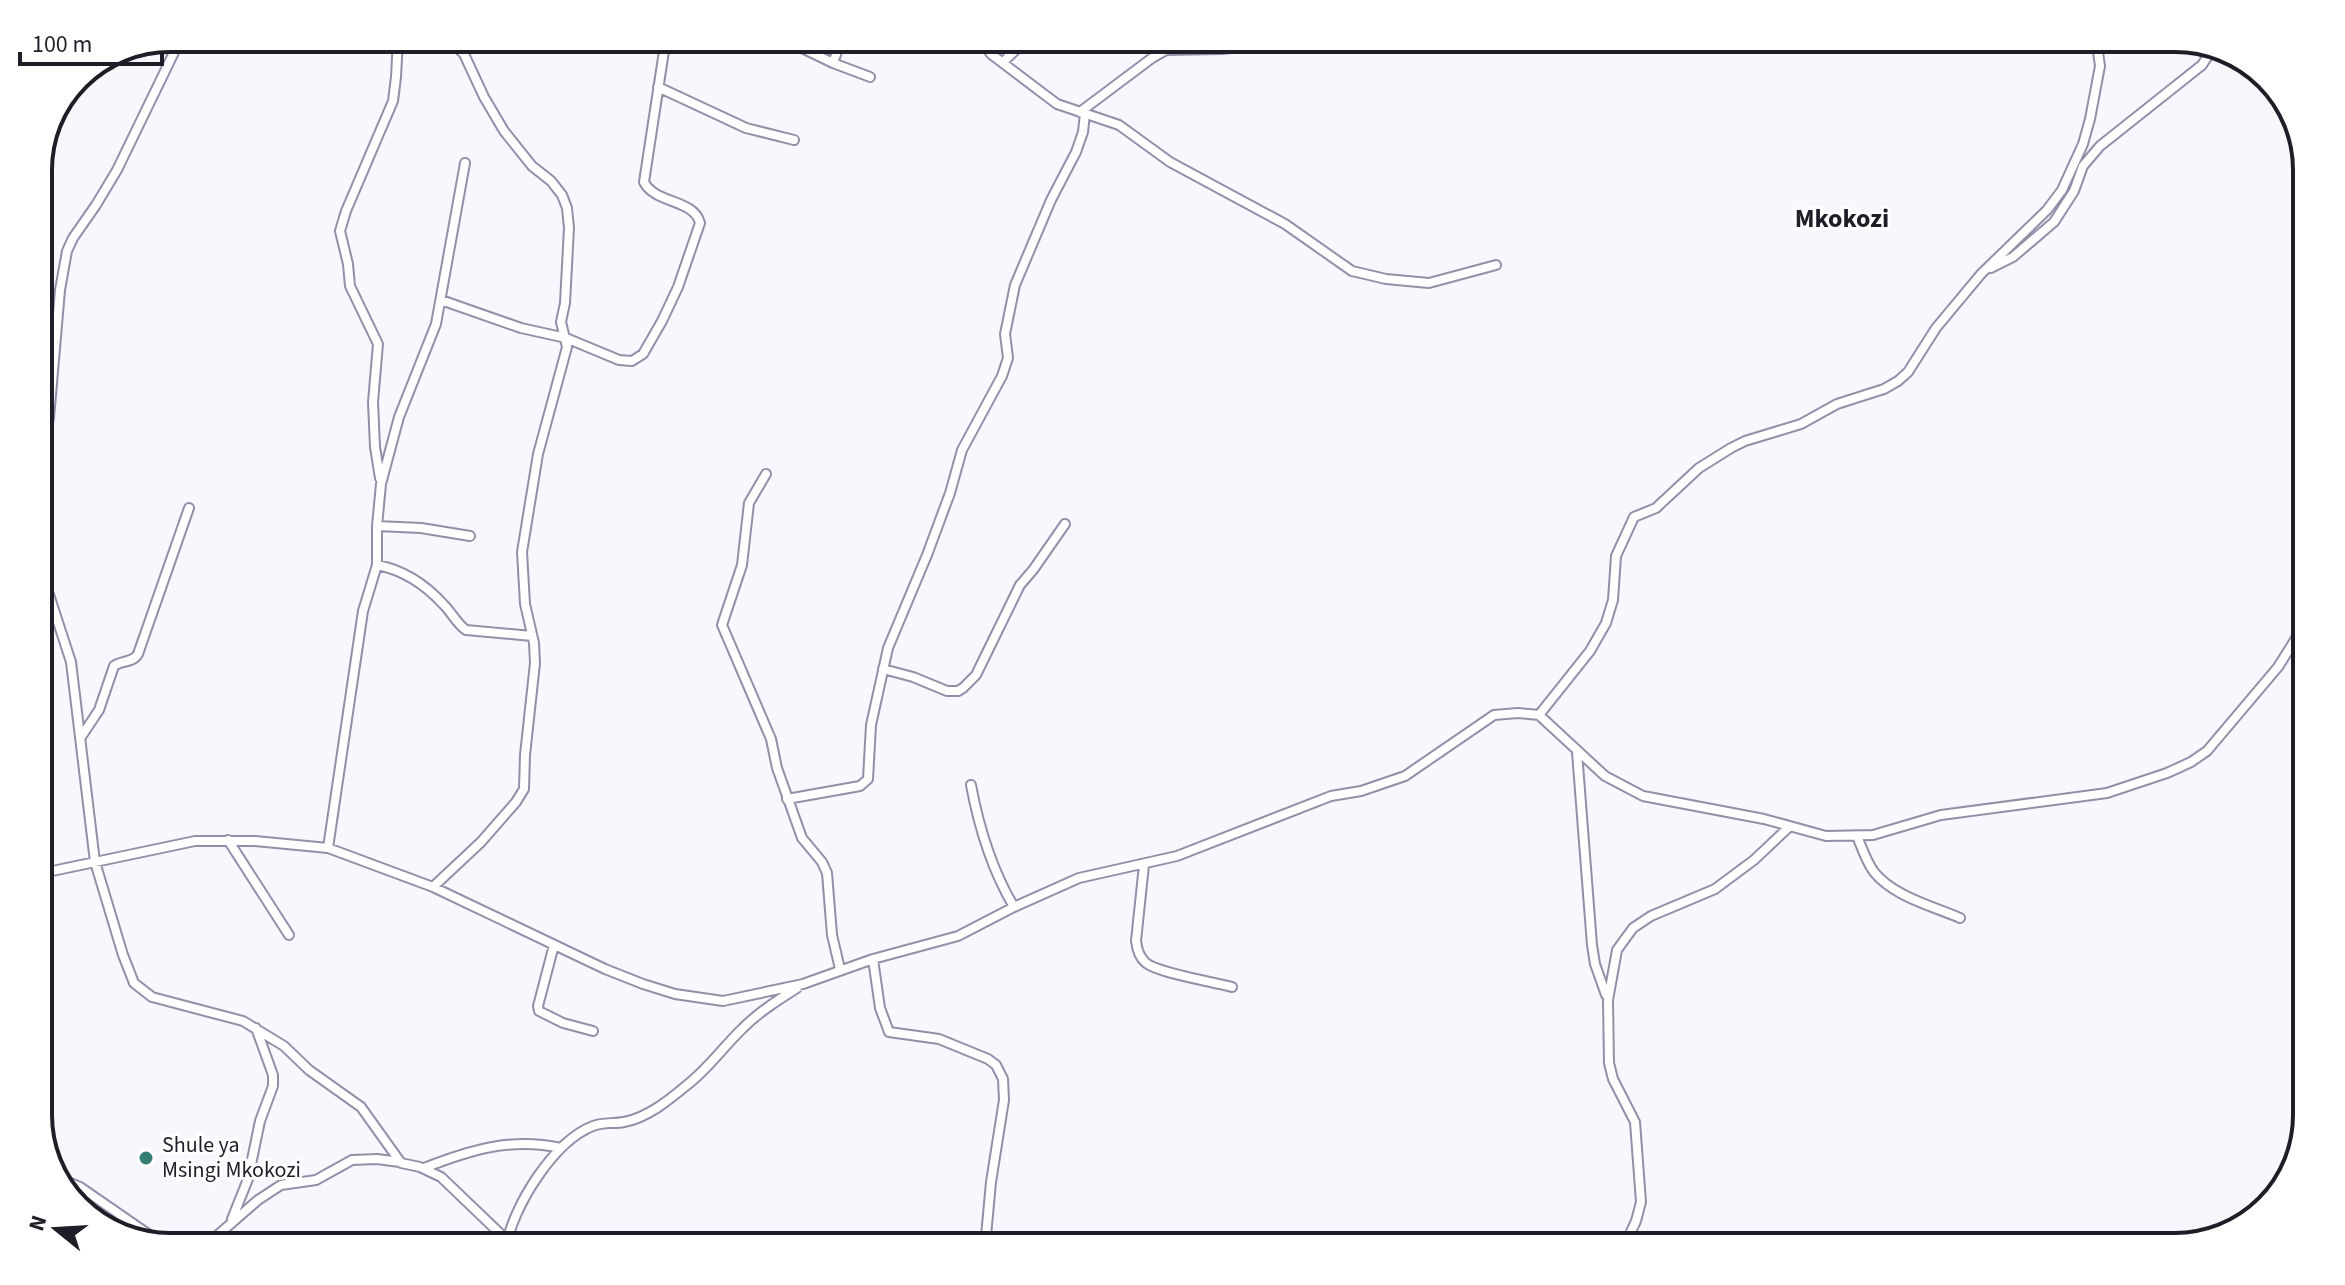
<svg xmlns="http://www.w3.org/2000/svg" width="2345" height="1285" viewBox="0 0 2345 1285" font-family="'Source Sans 3',sans-serif">
<style>
.lines{fill:none;stroke-linecap:round;stroke-linejoin:round}
.street-casing{stroke:#938fa9;stroke-width:12}
.street{stroke:#fff;stroke-width:8}
.poi-dot{fill:#367d76;stroke:#fff;stroke-width:3}
.labels{text-anchor:middle;dominant-baseline:central;stroke-width:6;stroke-linejoin:round;paint-order:stroke}
.poi-label{font-size:22px;fill:#1f1d27;stroke:#fff;text-anchor:start}
.quarter-label{font-size:26px;font-weight:bold;fill:#1f1d27;stroke:#fff}
.rim{fill:none;stroke:#1f1d27;stroke-width:4}
</style>
<rect width="100%" height="100%" fill="#f8f7fd"/>
<g class="lines">
<defs>
<path id="street" d="M 781,38 L 833,63 L 870,77
M 979,38 L 991,54 L 1057,104 L 1119,125 L 1170,162 L 1285,224 L 1352,271 L 1386,279 L 1429,283 L 1496,265
M 1162,38 L 1170,49
M 274,43 L 283,38
M 1003,62 L 1028,38
M 833,63 L 842,38
M 658,87 L 746,128 L 794,140
M 1080,112 L 1152,58 L 1166,50 L 1222,49 L 1264,44 L 1281,38
M 1991,268 L 2013,257 L 2054,222 L 2074,191 L 2083,166 L 2100,146 L 2202,65 L 2213,48
M 441,300 L 521,328 L 566,338 L 619,360 L 632,361 L 643,354 L 662,321 L 678,287 L 700,223 C 694,199 655,204 644,182 L 666,38
M 38,471 L 49,418 L 60,290 L 67,251 L 73,238 L 96,205 L 117,170 L 181,38
M 766,474 L 749,503 L 742,565 L 722,625 L 771,739 L 777,768 L 802,838 L 822,862 L 827,873 L 832,935 L 840,969
M 380,478 L 375,447 L 373,402 L 378,344 L 350,286 L 348,264 L 340,231 L 346,211 L 393,101 L 396,77 L 398,38
M 377,526 L 421,528 L 470,536
M 38,531 L 41,570 L 71,662 L 95,862 L 123,955 L 134,983 L 152,997 L 243,1021 L 284,1046 L 309,1070 L 361,1107 L 401,1163 L 420,1167 L 441,1177 L 514,1247
M 377,565 C 404,570 425,584 444,605 C 452,613 457,624 466,630 L 532,636
M 883,669 L 913,677 L 947,691 L 958,691 L 963,688 L 976,675 L 1020,585 L 1033,570 L 1065,524
M 1539,715 L 1590,651 L 1606,623 L 1613,600 L 1616,556 L 1634,517 L 1656,508 L 1699,468 L 1731,448 L 1745,441 L 1801,424 L 1837,404 L 1884,389 L 1898,381 L 1908,372 L 1936,328 L 1981,274 L 2047,210 L 2062,190 L 2083,144 L 2090,119 L 2100,66 L 2096,38
M 81,737 L 99,710 L 114,666 C 122,660 133,663 138,654 L 189,508
M 1577,752 L 1592,945 L 1595,964 L 1606,995
M 971,785 C 979,828 992,870 1014,907
M 787,799 L 860,786 L 868,779 L 871,725 L 888,648 L 927,555 L 950,493 L 962,450 L 1002,376 L 1008,358 L 1005,334 L 1015,285 L 1051,200 L 1076,152 L 1083,132 L 1085,113
M 1857,836 C 1862,848 1866,861 1874,872 C 1893,896 1932,906 1960,918
M 228,840 L 289,935
M 328,848 L 363,611 L 377,565 L 377,526 L 381,484 L 399,417 L 436,324 L 465,163
M 1144,865 L 1136,941 C 1137,950 1139,957 1146,963 C 1158,973 1214,982 1232,987
M 38,874 L 195,841 L 255,841 L 328,848 L 433,887 L 605,969 L 643,984 L 675,994 L 723,1001 L 803,984 L 873,959 L 958,936 L 1014,907 L 1079,878 L 1177,856 L 1331,796 L 1361,791 L 1405,776 L 1494,715 L 1518,713 L 1539,715 L 1605,776 L 1643,796 L 1764,819 L 1826,836 L 1873,835 L 1941,815 L 2107,793 L 2167,773 L 2191,762 L 2207,751 L 2278,667 L 2307,621
M 433,887 L 481,842 L 516,802 L 524,789 L 525,755 L 535,663 L 534,643 L 525,604 L 522,552 L 538,454 L 567,347 L 561,322 L 565,303 L 569,228 L 567,208 L 562,195 L 551,181 L 532,166 L 504,131 L 484,97 L 464,54 L 447,38
M 554,945 L 538,1006 L 539,1011 L 563,1023 L 593,1031
M 873,959 L 880,1008 L 889,1032 L 939,1039 L 988,1059 L 996,1065 L 1003,1079 L 1004,1100 L 991,1182 L 985,1247
M 424,1168 C 470,1150 511,1137 561,1148
M 56,1177 L 80,1187 L 164,1245
M 232,1219 L 248,1179 L 260,1121 L 273,1086 L 273,1075 L 256,1028
M 204,1247 L 258,1200 L 281,1185 L 316,1180 L 352,1160 L 377,1159 L 400,1162
M 506,1247 C 513,1206 554,1141 593,1126 C 603,1122 614,1124 624,1122 C 647,1118 669,1100 687,1085 C 709,1068 723,1047 743,1028 C 759,1012 778,1000 797,988
M 1624,1247 L 1636,1221 L 1641,1202 L 1635,1122 L 1613,1079 L 1609,1063 L 1608,1000 L 1617,950 L 1633,928 L 1651,916 L 1715,889 L 1754,860 L 1789,827"/>
</defs>
<use href="#street" class="street-casing"/>
<use href="#street" class="street"/>
</g>
<circle class="poi-dot" cx="146" cy="1158" r="8"/>
<g class="labels">
<g class="poi-label">
<text x="162" y="1145">Shule ya<tspan x="162" dy="25">Msingi Mkokozi</tspan></text>
</g>
<g class="quarter-label">
<text x="1842" y="218">Mkokozi</text>
</g>
</g>
<path d="M0 0H2345V1285H0ZM170 52H2175A118 118 0 0 1 2293 170V1115A118 118 0 0 1 2175 1233H170A118 118 0 0 1 52 1115V170A118 118 0 0 1 170 52Z" fill="#fff" fill-rule="evenodd"/>
<path class="rim" d="M170 52H2175A118 118 0 0 1 2293 170V1115A118 118 0 0 1 2175 1233H170A118 118 0 0 1 52 1115V170A118 118 0 0 1 170 52Z"/>
<g transform="translate(56 1229) rotate(288)" stroke="#ffffff" stroke-width="6" paint-order="stroke">
<path d="M0-6L14 30L0 20L-14 30Z" fill="#1f1d27"/>
<text y="-12" font-size="22" font-weight="bold" text-anchor="middle" fill="#1f1d27">N</text>
</g>
<path d="M20 52v12h142v-12" fill="none" stroke="#1f1d27" stroke-width="4"/>
<text x="32" y="52" font-size="24" fill="#1f1d27" stroke="#ffffff" stroke-width="6" paint-order="stroke">100 m</text>
</svg>
